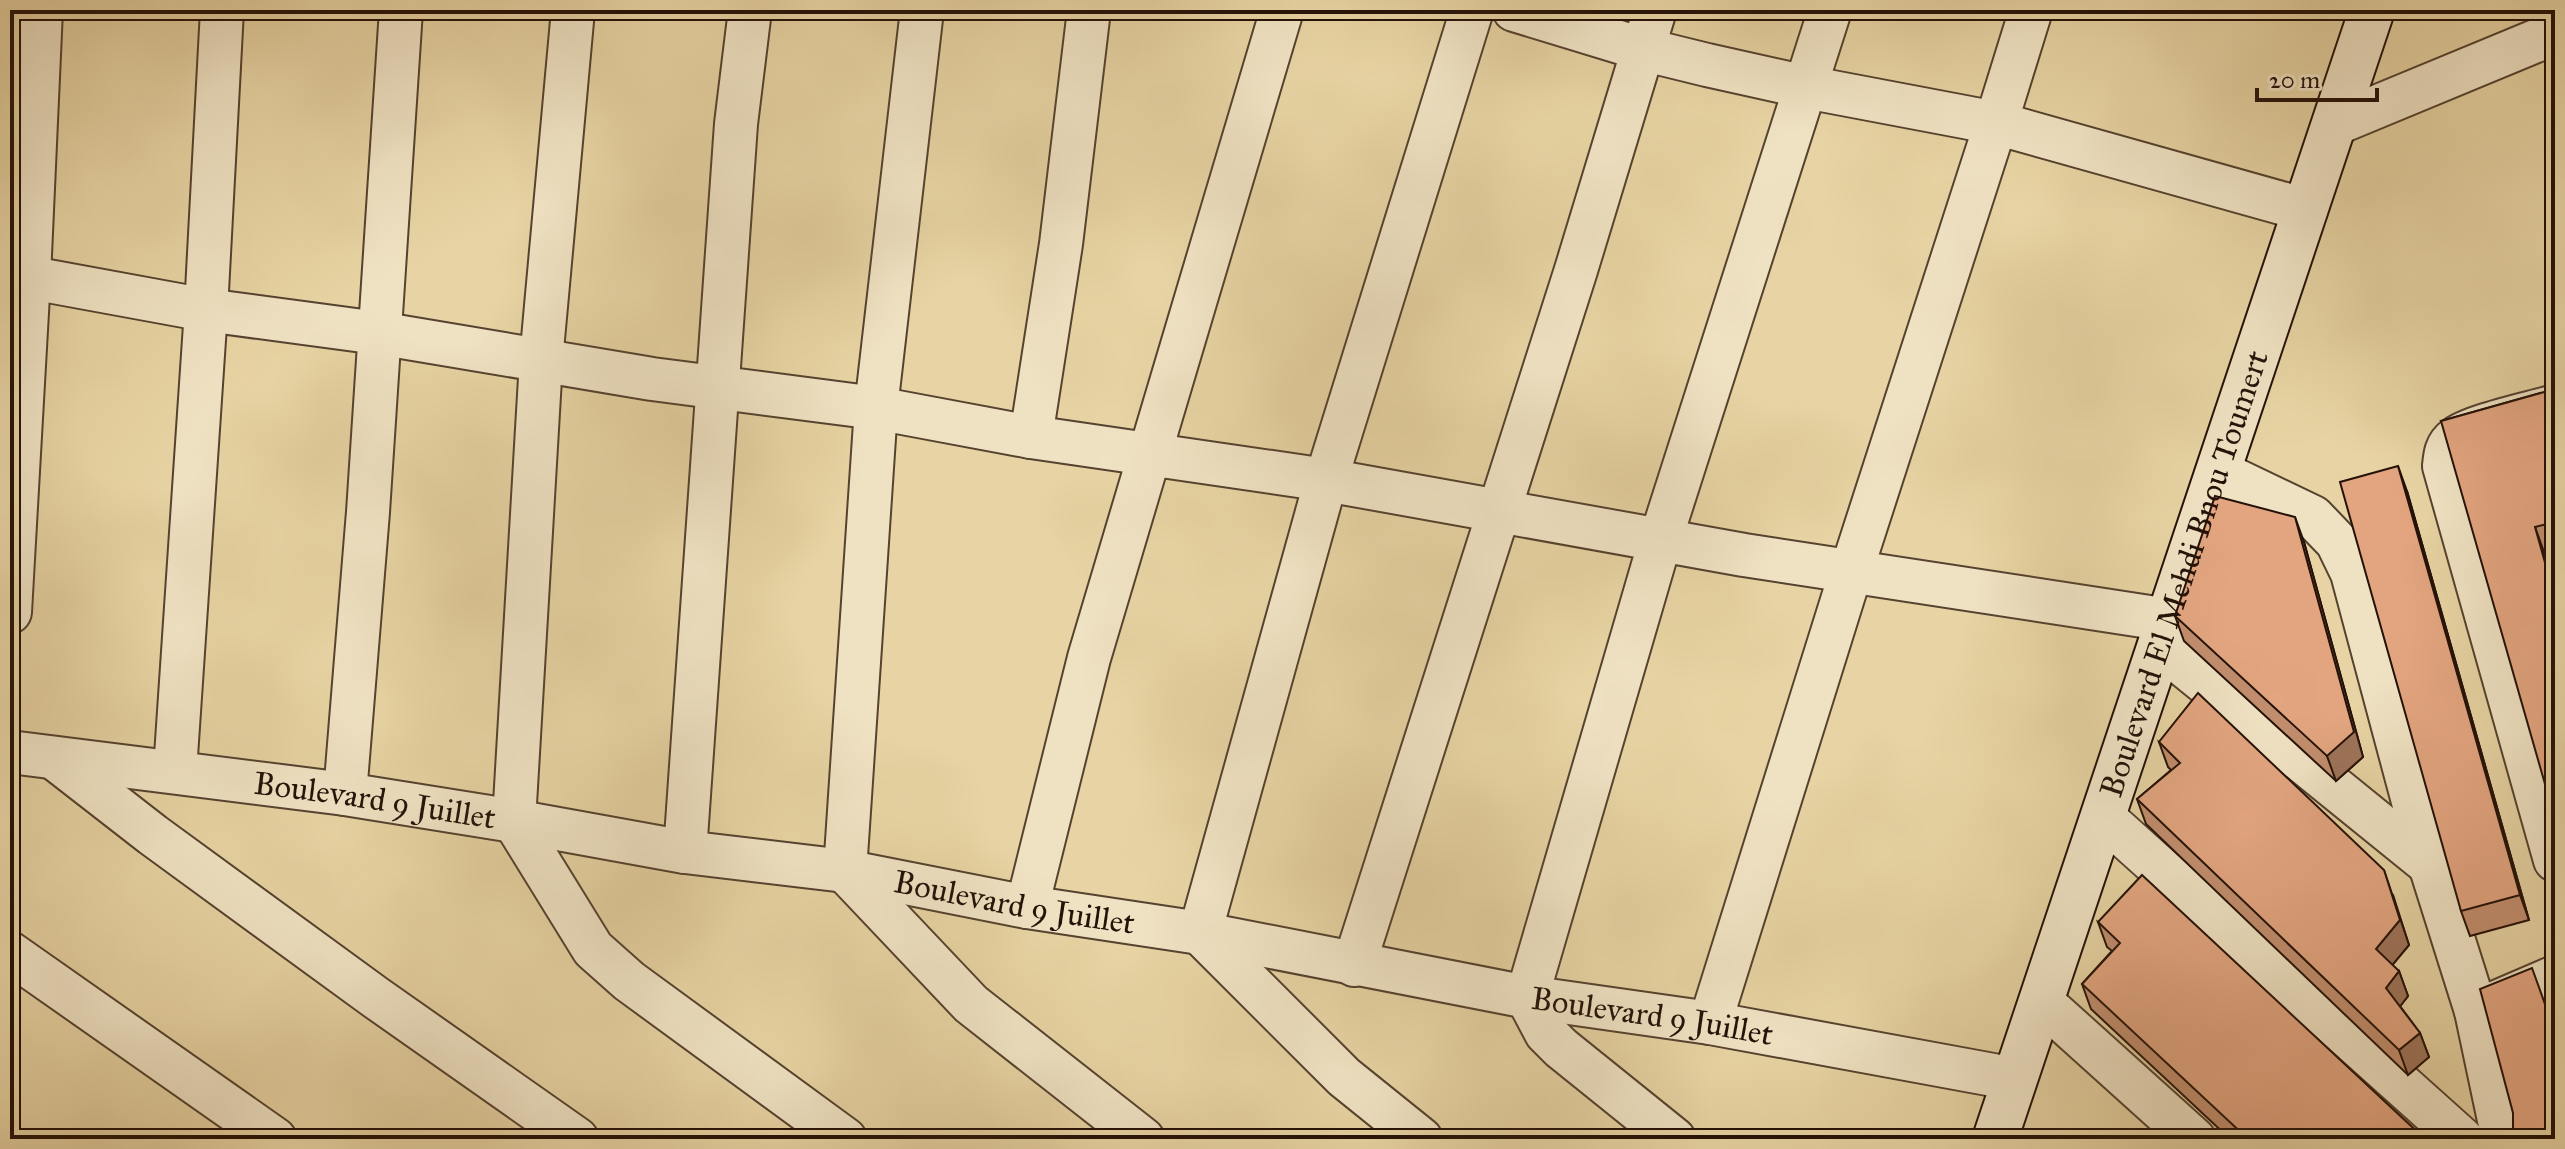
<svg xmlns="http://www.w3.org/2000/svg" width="2565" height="1149" viewBox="0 0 2565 1149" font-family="'IM FELL Great Primer',serif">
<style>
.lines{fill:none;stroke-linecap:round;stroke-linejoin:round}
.street-casing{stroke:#55422f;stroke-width:46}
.secondary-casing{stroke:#241108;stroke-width:48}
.street{stroke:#efe2c3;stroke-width:42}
.secondary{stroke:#efe2c3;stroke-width:44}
.wall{fill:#c28e6e;stroke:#241108;stroke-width:2}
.shaded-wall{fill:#9e745a;stroke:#241108;stroke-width:2}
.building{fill:#e2a580;stroke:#241108;stroke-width:2}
.labels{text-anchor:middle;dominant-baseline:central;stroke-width:7;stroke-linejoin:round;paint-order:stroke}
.street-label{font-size:32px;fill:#241108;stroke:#efe2c3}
</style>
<rect width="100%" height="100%" fill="#e7d3a3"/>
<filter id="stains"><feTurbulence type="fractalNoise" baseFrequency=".0025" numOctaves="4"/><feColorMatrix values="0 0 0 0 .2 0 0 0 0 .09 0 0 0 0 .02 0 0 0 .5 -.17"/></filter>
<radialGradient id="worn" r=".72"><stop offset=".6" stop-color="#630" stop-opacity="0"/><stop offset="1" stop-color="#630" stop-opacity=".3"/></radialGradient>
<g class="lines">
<defs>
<g id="street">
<path d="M 573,10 L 541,361 L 514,821 L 593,949 L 629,981 L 845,1139"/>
<path d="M 922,10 L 876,408 L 845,871 L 971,1004 L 1143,1139"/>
<path d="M 1514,10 L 1642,49 L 1707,65 L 1806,87 L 1996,123 L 2306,210"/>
<path d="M 2335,124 L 2555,33"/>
<path d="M 10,274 L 206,310 L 378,333 L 652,379 L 876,408 L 1031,437 L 1326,480 L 1744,555 L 2169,620"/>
<path d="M 2555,406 C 2532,413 2473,425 2456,438 C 2446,445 2445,455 2444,466 L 2555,860"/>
<path d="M 1031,437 L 1061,244 L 1089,10"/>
<path d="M 2219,472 L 2313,517 L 2337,542 L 2352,573 L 2430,865 L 2476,1011 L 2555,977"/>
<path d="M 10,612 L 29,277 L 41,10"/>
<path d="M 2161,647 L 2430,865"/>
<path id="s1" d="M 10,752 L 345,794 L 514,821 L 685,852 L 845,871 L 1027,907 L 1200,933 L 1527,997 L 1710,1023 L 2015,1079"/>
<path d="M 54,758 L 153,835 L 375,997 L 577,1139"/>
<path d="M 175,771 L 206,310 L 222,10"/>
<path d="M 345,794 L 368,512 L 401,10"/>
<path d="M 2103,817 L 2462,1139"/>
<path d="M 685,852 L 736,124 L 750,10"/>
<path d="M 1027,907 L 1089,658 L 1282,10"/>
<path d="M 10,953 L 275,1139"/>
<path d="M 1354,965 L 1576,270 L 1655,10"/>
<path d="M 2042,1002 L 2194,1139"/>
<path d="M 2476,1011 L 2503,1139"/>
<path d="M 1710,1023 L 1851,572 L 1996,123 L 2031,10"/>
<path d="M 1421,1139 L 1344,1077 L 1200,933 L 1326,480 L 1472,10"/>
<path d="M 1674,1139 L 1561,1048 L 1546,1033 L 1527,997 L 1661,538 L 1830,10"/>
</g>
<g id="secondary">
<path id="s2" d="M 1995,1139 L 2372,10"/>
</g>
</defs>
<use href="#street" class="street-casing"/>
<use href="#secondary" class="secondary-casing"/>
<use href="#street" class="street"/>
<use href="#secondary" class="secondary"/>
</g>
<path class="wall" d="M 2555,389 L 2555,549 L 2544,552 L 2441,421 Z
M 2407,491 L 2529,920 L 2470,936 L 2461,911 Z
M 2304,542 L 2363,757 L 2336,781 L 2184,641 L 2175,616 Z
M 2159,742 L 2393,895 L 2409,945 L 2392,965 L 2399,971 L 2408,996 L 2400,1006 L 2420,1033 L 2429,1057 L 2408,1075 L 2146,824 L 2137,799 L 2171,770 L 2168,767 Z
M 2098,922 L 2425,1139 L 2230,1139 L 2091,1009 L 2082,984 L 2112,951 L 2107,947 Z"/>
<path class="shaded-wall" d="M 2398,466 L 2407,491 L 2529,920 L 2520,895 Z
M 2295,517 L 2304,542 L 2363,757 L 2336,781 L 2327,756 Z
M 2535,527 L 2544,552 L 2555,591 L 2555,598 Z
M 2384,870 L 2409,945 L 2385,974 L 2376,949 Z
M 2399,971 L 2408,996 L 2395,1013 L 2386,988 Z
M 2420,1033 L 2429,1057 L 2408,1075 L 2399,1050 Z"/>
<path class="building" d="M 2555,389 L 2555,522 L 2535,527 L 2555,598 L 2555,819 L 2441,421 Z
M 2398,466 L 2520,895 L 2461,911 L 2340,482 Z
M 2215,496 L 2295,517 L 2354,732 L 2327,756 L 2175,616 Z
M 2198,693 L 2384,870 L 2400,920 L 2376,949 L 2399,971 L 2386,988 L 2420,1033 L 2399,1050 L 2137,799 L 2180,763 L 2159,742 Z
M 2142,875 L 2425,1139 L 2248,1139 L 2082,984 L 2120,943 L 2098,922 Z
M 2532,968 L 2555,1032 L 2555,1139 L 2513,1139 L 2513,1113 L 2480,989 Z"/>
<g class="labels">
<g class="street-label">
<text stroke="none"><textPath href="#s2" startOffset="596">Boulevard El Mehdi Bnou Toumert</textPath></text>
<text stroke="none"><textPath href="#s1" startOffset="368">Boulevard 9 Juillet</textPath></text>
<text stroke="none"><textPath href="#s1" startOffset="1016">Boulevard 9 Juillet</textPath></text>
<text stroke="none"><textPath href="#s1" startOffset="1664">Boulevard 9 Juillet</textPath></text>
</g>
</g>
<rect width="2565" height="1149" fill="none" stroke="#e7d3a3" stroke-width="40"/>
<rect x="12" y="12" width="2541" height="1125" fill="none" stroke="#241108" stroke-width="4"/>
<rect x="20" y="20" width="2525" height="1109" fill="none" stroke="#241108" stroke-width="2"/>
<path d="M2257 88v12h120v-12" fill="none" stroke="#241108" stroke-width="4"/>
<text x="2269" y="88" font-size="24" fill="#241108" stroke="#efe2c3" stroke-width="6" paint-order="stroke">20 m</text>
<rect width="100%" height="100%" filter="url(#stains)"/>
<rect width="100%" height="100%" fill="url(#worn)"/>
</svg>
